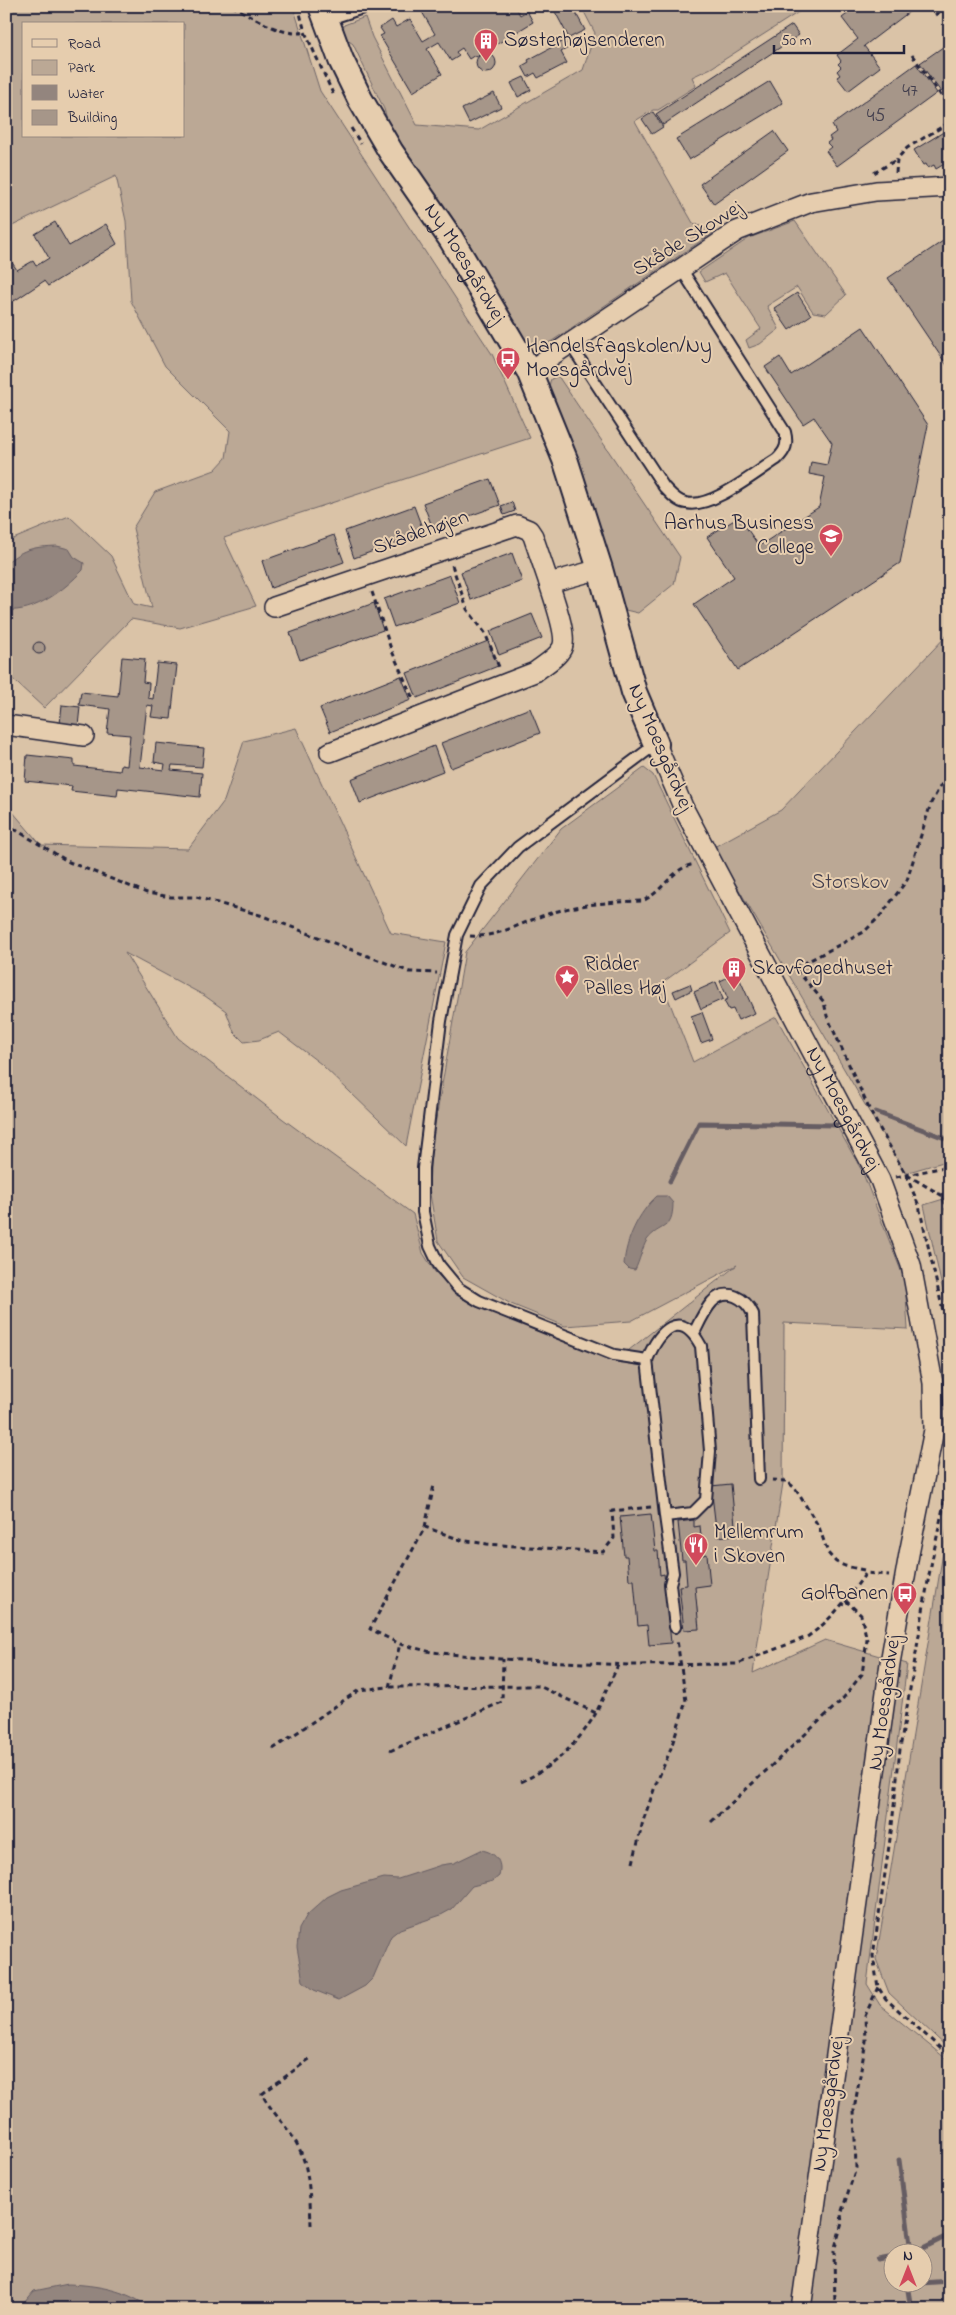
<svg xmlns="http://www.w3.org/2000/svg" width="956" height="2315" viewBox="0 0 956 2315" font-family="'Indie Flower',sans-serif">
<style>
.green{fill:#bba895;stroke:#6e6568;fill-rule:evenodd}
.water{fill:#93857e;stroke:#665d63}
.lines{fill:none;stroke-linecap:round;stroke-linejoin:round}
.stream{stroke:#665d63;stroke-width:5}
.building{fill:#a69689;stroke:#22223b}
.service-casing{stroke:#22223b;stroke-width:14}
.minor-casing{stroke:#22223b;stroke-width:22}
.tertiary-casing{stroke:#22223b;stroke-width:28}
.path{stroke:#22223b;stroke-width:3;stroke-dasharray:5 4;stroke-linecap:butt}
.service{stroke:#e6cdae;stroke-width:10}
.minor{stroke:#e6cdae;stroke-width:19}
.tertiary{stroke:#e6cdae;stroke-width:24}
.labels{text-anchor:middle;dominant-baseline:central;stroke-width:4;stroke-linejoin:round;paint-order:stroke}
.number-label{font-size:19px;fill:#433f4e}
.poi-label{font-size:21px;fill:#22223b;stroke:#e6cdae;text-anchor:start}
.street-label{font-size:21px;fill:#22223b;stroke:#e6cdae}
.park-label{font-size:21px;fill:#413d4d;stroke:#e6cdae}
</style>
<rect width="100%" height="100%" fill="#dac3a7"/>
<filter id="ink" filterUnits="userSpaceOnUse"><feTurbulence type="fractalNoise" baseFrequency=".02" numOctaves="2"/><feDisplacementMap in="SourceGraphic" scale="10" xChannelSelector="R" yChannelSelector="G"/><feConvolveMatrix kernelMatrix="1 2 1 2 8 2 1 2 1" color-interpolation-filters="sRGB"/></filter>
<g filter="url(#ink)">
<path class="green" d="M 6,6 L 293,6 L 320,91 L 492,354 L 530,438 L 224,538 L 256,606 L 180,628 L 131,619 L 44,708 L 6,673 L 6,542 L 69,516 L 111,556 L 134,604 L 152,608 L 133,528 L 155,492 L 215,470 L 226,458 L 230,431 L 165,366 L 131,301 L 126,221 L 116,176 L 6,229 ZM 24,24 L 184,24 L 184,136 L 24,136 Z
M 581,6 L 808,6 L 711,68 L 692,77 L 696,86 L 658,110 L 653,110 L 635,121 L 693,223 L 716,231 L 552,341 L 538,348 L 523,343 L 392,136 L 384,109 L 353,44 L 342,36 L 344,25 L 365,17 L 372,37 L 417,125 L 479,130 L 583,70 L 595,33 Z
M 795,221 L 846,295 L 826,314 L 813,312 L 797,287 L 767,306 L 779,329 L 760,344 L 749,348 L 746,340 L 761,329 L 725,273 L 705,282 L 699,272 L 749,238 Z
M 558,376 L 680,557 L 674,584 L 638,613 L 621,609 L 548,389 L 551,379 Z
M 950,632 L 950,1160 L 905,1173 L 714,847 L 781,810 Z
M 296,728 L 391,933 L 446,942 L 406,1146 L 321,1064 L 279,1032 L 259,1040 L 244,1042 L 234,1032 L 226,1011 L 205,996 L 125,953 L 178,1038 L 283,1119 L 413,1214 L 423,1253 L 435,1272 L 460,1297 L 478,1307 L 615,1361 L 737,1265 L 631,1321 L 565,1326 L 511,1304 L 463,1277 L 438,1241 L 429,1188 L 431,1148 L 465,952 L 561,829 L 644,768 L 653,775 L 730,933 L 662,983 L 693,1062 L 776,1017 L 862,1171 L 905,1281 L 908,1329 L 784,1323 L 783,1483 L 753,1673 L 825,1640 L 907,1664 L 867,1984 L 880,2005 L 950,2062 L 950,2309 L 6,2309 L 6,804 L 41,845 L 188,849 L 224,801 L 244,741 ZM 894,2252 L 924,2252 L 924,2282 L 894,2282 Z
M 950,1197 L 950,1324 L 924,1205 Z
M 950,1510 L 950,2050 L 889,1993 L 876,1959 Z"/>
<path class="water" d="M 57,546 L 69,549 L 74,557 L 84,563 L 83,570 C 64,590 35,613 6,610 L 6,563 C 24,548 35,547 57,546 Z
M 657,1196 L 667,1196 L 673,1203 C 673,1232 660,1223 647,1240 C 642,1248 640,1260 635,1270 L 629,1269 L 624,1264 C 626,1240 638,1213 657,1196 Z
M 481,1850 C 495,1852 503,1861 499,1876 L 493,1881 L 472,1886 L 452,1909 L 441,1915 L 400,1929 L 391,1936 L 373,1978 L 365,1986 L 339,2000 L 314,1990 L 303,1981 L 297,1947 L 299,1929 L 307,1915 L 327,1897 L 341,1890 L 384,1878 L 398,1879 L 441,1865 L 454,1863 Z
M 68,2284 C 96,2285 128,2290 151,2309 L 19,2309 L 34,2291 Z"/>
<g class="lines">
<path class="stream" d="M 876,1112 L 950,1140
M 670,1181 L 699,1123 L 836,1125
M 899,2160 L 911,2252
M 915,2252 L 945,2237
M 878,2260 L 894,2257
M 911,2309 L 907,2284 L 950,2281"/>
</g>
<path class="building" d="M 431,6 L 515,6 L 520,15 L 527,11 L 533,22 L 476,57 L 475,55 L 469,59 L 462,48 L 456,52 L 459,56 L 451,61 L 439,42 L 427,49 L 442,74 L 413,92 L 380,36 L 384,34 L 380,28 L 392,20 L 396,27 L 410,19 L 423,41 L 435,34 L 422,12 Z
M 552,6 L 572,6 L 585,30 L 569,38 Z
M 858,6 L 917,6 L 864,46 L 880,67 L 848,91 L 837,77 L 840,75 L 837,71 L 841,67 L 838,64 L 841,61 L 837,55 L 858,39 L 842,18 Z
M 792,25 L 799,35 L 663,125 L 656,114 Z
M 569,38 L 573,45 L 561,52 L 567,63 L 538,78 L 535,73 L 528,77 L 522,66 L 529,62 L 528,60 Z
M 950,42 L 950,85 L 941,92 L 920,63 Z
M476 63a10 10 0 1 1 20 0a10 10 0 1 1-20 0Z
M 916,64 L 937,93 L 837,166 L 826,151 L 831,147 L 827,143 L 831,140 L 829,137 L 836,132 L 832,125 Z
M 524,77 L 531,90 L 518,97 L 511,83 Z
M 770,81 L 783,103 L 689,160 L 676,139 Z
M 494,93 L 501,107 L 469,123 L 462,109 Z
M 653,112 L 663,127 L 652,134 L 642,119 Z
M 950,128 L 950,170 L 946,163 L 936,169 L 934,165 L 928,168 L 926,164 L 923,165 L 914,150 Z
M 774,131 L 788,151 L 714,204 L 700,184 Z
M 55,222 L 69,246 L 106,224 L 117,244 L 48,286 L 44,281 L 14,301 L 6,288 L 6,264 L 11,261 L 17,270 L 33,261 L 36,266 L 49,258 L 35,234 Z
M 943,241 L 950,252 L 950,370 L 888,278 Z
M 797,293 L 811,315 L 789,330 L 774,308 Z
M 863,327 L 928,425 L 900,563 L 738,670 L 694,604 L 734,577 L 707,537 L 739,517 L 759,546 L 819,507 L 825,477 L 809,474 L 811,462 L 827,465 L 832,443 L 814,417 L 803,424 L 765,367 L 780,357 L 791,375 Z
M 490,479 L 500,505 L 433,529 L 423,503 Z
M 512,502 L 515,511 L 504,515 L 501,506 Z
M 414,506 L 424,533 L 354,558 L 345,531 Z
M 334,535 L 344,562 L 271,588 L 262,561 Z
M 512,553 L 522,581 L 471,600 L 461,572 Z
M 450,575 L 460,603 L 394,627 L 384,599 Z
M 374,603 L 383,630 L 300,660 L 290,633 Z
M 532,614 L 542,638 L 499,655 L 490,631 Z
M 488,641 L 498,666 L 417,698 L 407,673 Z
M33 648a6 6 0 1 1 12 0a6 6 0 1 1-12 0Z
M 122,657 L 145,659 L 143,682 L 149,683 L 148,698 L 153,699 L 157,663 L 177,665 L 171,719 L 151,717 L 153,706 L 147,705 L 140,767 L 164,770 L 165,764 L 154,762 L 156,743 L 204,748 L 202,767 L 172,765 L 171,770 L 202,773 L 200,797 L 118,788 L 117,796 L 71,791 L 72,786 L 25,781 L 27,755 L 74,760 L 74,766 L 120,771 L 121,765 L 127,766 L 130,735 L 107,733 L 110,709 L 79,705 L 81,692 L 118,696 Z
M 401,676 L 411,700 L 330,732 L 320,708 Z
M 62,705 L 80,707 L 78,726 L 60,724 Z
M 530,708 L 540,733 L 451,768 L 441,743 Z
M 434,746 L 443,771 L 360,803 L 351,779 Z
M 737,973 L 755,1013 L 738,1020 L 733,1009 L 729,1010 L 724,1001 L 728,999 L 720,981 Z
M 716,982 L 723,999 L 701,1009 L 694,992 Z
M 690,984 L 692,990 L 676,998 L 673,991 Z
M 702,1012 L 712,1039 L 701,1043 L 691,1016 Z
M 731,1484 L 736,1535 L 717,1537 L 711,1486 Z
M 651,1514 L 655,1551 L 658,1551 L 660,1575 L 664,1574 L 671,1643 L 649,1645 L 647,1625 L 638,1626 L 634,1580 L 629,1580 L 627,1556 L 624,1556 L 620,1517 Z
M 694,1520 L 694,1527 L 700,1526 L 703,1555 L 707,1554 L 710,1585 L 695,1587 L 699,1629 L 684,1630 L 679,1586 L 687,1585 L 685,1560 L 682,1560 L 678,1522 Z"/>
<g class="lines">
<defs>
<path id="service" d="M 326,20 L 369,6
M 570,344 L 664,487 C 670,493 677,502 686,503 C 711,509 755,473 777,459 C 786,450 788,444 785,432 L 680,267
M 694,1333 C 699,1323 704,1311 712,1302 C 727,1286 746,1299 753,1314 L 759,1479
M 647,1360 C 659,1331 680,1307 701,1346 L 710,1451 L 706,1500 L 693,1513 L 665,1516 L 647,1360 L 614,1355 L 479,1301 L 458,1288 L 439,1265 L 430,1246 L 423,1212 L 423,1168 L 441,1021 L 457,935 L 481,886 L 518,847 L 656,744
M 665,1516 L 673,1573 L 670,1584 L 675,1627"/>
<g id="minor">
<path d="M 529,371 L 737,231 L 811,202 L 876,191 L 950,187"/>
<path d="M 274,607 L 517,525 L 529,530 L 533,536 L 549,583 L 600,569"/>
<path d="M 6,725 L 84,736"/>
<path id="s1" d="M 656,744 L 684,809 L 880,1180 L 911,1265 L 933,1383 L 934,1430 L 909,1554 L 890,1663 L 801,2309"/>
<path d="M 330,752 L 535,672 C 544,665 557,658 562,648 C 568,636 553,597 549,583"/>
</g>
<g id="tertiary">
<path id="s2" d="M 321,6 L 341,60 L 360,99 L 391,152 L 451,239 L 529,371 L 566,462 L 600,569 L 634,692 L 656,744"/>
</g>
</defs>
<use href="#service" class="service-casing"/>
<use href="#minor" class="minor-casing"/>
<use href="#tertiary" class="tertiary-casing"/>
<path class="path" d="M 232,6 C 253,16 282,38 305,32
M 298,6 L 305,32 L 334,96
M 935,15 L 949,6
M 912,55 L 950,108
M 351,128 L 361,144
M 874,173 L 896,160
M 896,173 L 897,159 L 907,148 L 950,122
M 452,565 L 467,609 L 485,633 L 499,667
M 372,592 L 391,649 L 414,701
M 6,824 L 69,862 L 147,893 L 171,897 L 196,897 L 260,915 L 410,972 L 437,973
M 470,936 C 499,938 524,921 551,913 C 579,904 612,902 642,901 C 663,893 672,867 695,864
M 795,968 L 864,932 L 882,914 L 907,880 L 931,803 L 941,785 L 950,777
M 789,970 L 795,968 L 824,1002 L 827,1016 L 871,1113 L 906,1175 L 919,1206 L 950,1342
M 907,1175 L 943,1196 L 950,1226
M 896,1177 L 950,1166
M 950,1474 L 929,1575 L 900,1749 L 892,1825 L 873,1956 L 878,1987 L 886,1999 L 950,2057
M 772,1480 L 786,1481 L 795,1488 L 819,1527 L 828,1553 L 836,1562 L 845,1566 L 864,1570 L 866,1573
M 651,1507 L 612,1511 L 614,1538 L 603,1552 L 487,1544 L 461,1540 L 425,1527 L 370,1629 L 400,1644 L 431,1652 L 500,1659 L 628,1665 L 737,1664 L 807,1637 C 831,1621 849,1596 866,1573 L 889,1575
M 425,1527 L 434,1485
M 389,1687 L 400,1644
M 273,1749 L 359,1690 L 387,1687 L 539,1686 L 596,1713 L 618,1665
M 390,1751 L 502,1702 L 503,1659
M 521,1782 C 553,1767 578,1744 596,1713
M 711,1822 L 841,1701 L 862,1674 L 867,1640 L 861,1615 L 845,1600
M 633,1863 L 643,1821 L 656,1784 L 670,1751 L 686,1701 L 677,1640
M 311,2225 C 310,2201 310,2170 299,2148 C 290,2129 272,2113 262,2094 L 312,2057
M 835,2309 L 834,2251 L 842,2223 L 841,2214 L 856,2168 L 854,2110 L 866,2041 L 865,2016 L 878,1987"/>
<use href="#service" class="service"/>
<use href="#minor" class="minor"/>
<use href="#tertiary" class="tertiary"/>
</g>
</g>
<defs>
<symbol id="building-pin" viewBox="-11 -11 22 30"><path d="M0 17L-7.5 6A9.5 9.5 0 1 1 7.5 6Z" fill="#d1495b" stroke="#e6cdae"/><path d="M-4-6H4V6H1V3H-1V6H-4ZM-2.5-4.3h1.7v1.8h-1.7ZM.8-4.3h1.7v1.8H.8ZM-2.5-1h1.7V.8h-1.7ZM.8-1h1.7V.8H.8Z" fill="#fff"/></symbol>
<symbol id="bus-pin" viewBox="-11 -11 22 30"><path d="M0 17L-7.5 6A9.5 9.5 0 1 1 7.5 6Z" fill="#d1495b" stroke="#e6cdae"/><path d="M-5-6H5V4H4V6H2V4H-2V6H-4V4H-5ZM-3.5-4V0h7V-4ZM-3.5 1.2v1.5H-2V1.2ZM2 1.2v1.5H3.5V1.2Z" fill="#fff"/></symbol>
<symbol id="school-pin" viewBox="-11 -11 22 30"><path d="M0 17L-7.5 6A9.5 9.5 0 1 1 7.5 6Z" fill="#d1495b" stroke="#e6cdae"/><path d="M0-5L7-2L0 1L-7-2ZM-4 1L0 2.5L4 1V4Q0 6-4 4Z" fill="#fff"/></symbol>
<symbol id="sight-pin" viewBox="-11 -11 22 30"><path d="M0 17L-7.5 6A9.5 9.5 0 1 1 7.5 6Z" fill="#d1495b" stroke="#e6cdae"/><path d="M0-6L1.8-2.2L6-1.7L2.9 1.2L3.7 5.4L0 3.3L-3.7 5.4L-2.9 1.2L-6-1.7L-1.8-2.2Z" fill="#fff"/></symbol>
<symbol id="restaurant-pin" viewBox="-11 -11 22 30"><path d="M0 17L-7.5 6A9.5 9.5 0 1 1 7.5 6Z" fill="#d1495b" stroke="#e6cdae"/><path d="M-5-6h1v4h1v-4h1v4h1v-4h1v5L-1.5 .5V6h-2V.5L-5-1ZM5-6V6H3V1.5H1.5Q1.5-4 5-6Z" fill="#fff"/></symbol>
</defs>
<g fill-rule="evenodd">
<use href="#building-pin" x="472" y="27" width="28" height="38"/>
<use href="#bus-pin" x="494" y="345" width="28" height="38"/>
<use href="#school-pin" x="817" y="522" width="28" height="38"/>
<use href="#building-pin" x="720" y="955" width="28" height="38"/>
<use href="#sight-pin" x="553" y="963" width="28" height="38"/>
<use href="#restaurant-pin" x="682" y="1531" width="28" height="38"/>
<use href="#bus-pin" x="891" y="1580" width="28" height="38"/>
</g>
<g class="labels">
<g class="number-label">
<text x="910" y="91">47</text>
<text x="876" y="116">45</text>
</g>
<g class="poi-label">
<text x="504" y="41">Søsterhøjsenderen</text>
<text x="526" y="347">Handelsfagskolen/Ny<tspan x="526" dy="24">Moesgårdvej</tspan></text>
<text x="814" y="524" text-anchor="end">Aarhus Business<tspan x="814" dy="24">College</tspan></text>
<text x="584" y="965">Ridder<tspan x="584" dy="24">Palles Høj</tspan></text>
<text x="752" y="969">Skovfogedhuset</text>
<text x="714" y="1533">Mellemrum<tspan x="714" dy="24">i Skoven</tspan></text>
<text x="888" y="1594" text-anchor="end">Golfbanen</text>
</g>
<g class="street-label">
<text transform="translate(688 239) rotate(-32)">Skåde Skovvej</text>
<text stroke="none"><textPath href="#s2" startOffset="296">Ny Moesgårdvej</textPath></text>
<text transform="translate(421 533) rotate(-19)">Skådehøjen</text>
<text transform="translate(660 748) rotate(67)">Ny Moesgårdvej</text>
<text stroke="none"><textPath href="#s1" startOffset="410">Ny Moesgårdvej</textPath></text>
<text transform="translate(885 1703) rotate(-82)">Ny Moesgårdvej</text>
<text transform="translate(829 2104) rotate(-82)">Ny Moesgårdvej</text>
</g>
<g class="park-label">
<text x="850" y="883">Storskov</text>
</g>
</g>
<rect width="956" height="2315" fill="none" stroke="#e6cdae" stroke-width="25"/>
<rect x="12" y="12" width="931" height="2290" fill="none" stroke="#22223b" stroke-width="2" filter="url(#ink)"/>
<rect x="22" y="22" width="162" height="115" fill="#e6cdae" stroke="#988980"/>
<rect x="32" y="39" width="25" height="8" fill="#e6cdae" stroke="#988980"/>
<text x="68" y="48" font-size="15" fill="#22223b">Road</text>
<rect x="32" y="60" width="25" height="15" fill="#bba895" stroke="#988980"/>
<text x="68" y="72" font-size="15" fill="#22223b">Park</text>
<rect x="32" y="85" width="25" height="15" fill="#93857e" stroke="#988980"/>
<text x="68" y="98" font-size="15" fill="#22223b">Water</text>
<rect x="32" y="110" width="25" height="15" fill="#a69689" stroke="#988980"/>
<text x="68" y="122" font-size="15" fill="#22223b">Building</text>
<g transform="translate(908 2268)"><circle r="24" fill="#e6cdae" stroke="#988980"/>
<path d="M0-4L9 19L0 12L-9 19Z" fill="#d1495b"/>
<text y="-8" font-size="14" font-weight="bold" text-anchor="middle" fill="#22223b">N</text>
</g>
<path d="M774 45v8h130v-8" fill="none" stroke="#22223b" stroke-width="2.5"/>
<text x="781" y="45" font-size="15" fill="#22223b" stroke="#e6cdae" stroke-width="4" paint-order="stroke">50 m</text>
</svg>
